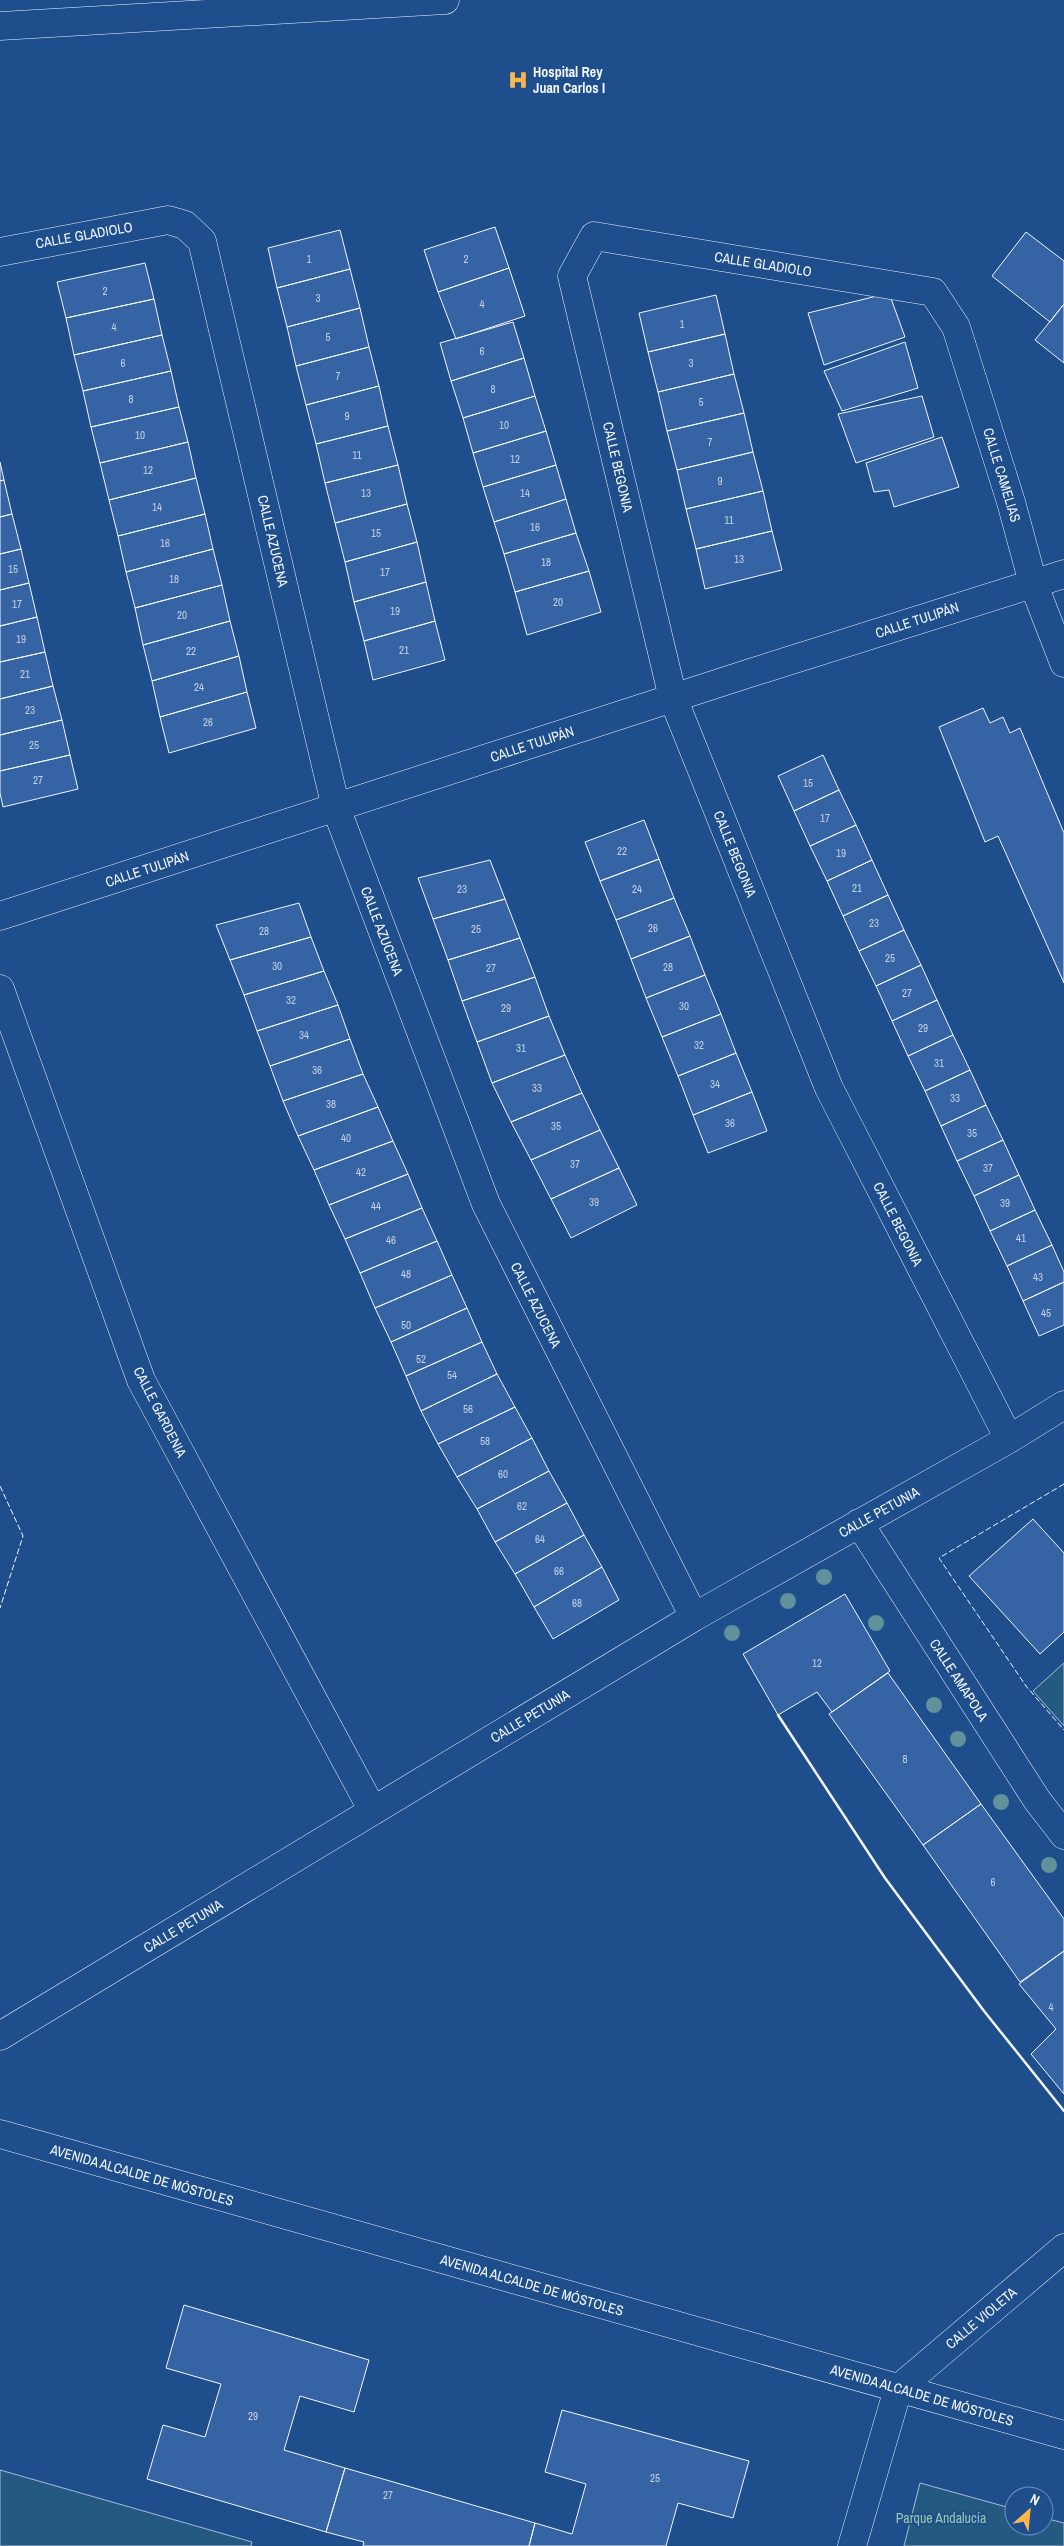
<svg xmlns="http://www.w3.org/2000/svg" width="1064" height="2546" viewBox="0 0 1064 2546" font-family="'Archivo Narrow',sans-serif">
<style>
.green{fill:#245a82;stroke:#a8bbd7}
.building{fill:#3563a3;stroke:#f2f6ff}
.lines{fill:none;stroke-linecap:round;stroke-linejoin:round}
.street-casing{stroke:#f2f6ff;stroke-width:29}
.secondary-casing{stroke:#f2f6ff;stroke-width:29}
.street{stroke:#1f4e8c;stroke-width:28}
.secondary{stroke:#1f4e8c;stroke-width:28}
.fence{stroke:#f2f6ff;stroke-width:1;stroke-dasharray:6 2.5;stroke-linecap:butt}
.wall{stroke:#f2f6ff;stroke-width:2.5}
.tree{fill:#61919a}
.labels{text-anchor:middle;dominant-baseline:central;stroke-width:4;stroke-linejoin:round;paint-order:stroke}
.number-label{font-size:11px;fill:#c3d1e8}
.poi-label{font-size:14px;font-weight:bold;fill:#f2f6ff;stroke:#1f4e8c;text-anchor:start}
.street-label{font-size:14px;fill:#f2f6ff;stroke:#1f4e8c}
.park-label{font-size:14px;fill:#97c8a6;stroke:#1f4e8c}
</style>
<rect width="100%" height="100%" fill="#1f4e8c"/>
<path class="green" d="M 1064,1663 L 1064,1726 L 1033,1691 Z
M 0,2470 L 252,2542 L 251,2546 L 0,2546 Z
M 920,2483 L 1014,2509 L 1014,2526 L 1044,2526 L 1044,2518 L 1064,2523 L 1064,2546 L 904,2546 Z"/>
<path class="building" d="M 495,227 L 509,268 L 438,292 L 424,250 Z
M 340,230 L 350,269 L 277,288 L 268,248 Z
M 1026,232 L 1064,261 L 1064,304 L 1050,322 L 992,276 Z
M 145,263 L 154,299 L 66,318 L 57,282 Z
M 509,268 L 525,316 L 456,339 L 438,292 Z
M 350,269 L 360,308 L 287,327 L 277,288 Z
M 889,293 L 905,337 L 824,365 L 808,313 Z
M 716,295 L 725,334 L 648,352 L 639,313 Z
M 154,299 L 162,335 L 74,355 L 66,318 Z
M 1064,304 L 1064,363 L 1035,340 Z
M 360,308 L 369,347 L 296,366 L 287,327 Z
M 513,322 L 524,358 L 451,381 L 440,343 Z
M 725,334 L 734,374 L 658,392 L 648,352 Z
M 162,335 L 171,371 L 83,391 L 74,355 Z
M 905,342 L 918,388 L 842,411 L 824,371 Z
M 369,347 L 379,386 L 306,405 L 296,366 Z
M 524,358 L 535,396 L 463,418 L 451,381 Z
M 171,371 L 179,407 L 91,427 L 83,391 Z
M 734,374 L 744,413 L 667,431 L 658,392 Z
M 379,386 L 388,426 L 316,444 L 306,405 Z
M 535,396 L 546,431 L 473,453 L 463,418 Z
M 922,396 L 934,437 L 856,463 L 838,414 Z
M 179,407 L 188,442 L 100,463 L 91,427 Z
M 744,413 L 753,452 L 677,470 L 667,431 Z
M 388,426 L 398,465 L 325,483 L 316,444 Z
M 546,431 L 556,465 L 483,487 L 473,453 Z
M 942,437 L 959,487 L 894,507 L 889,490 L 874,492 L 866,463 Z
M 188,442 L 196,478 L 109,500 L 100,463 Z
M 753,452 L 763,491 L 686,509 L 677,470 Z
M 0,462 L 4,480 L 0,481 Z
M 398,465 L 407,504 L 335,523 L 325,483 Z
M 556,465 L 566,499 L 494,522 L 483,487 Z
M 196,478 L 205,514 L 118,536 L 109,500 Z
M 4,480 L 12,514 L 0,517 L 0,481 Z
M 763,491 L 772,531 L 696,549 L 686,509 Z
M 566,499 L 576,533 L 504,554 L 494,522 Z
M 407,504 L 417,542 L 345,562 L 335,523 Z
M 12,514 L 21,549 L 0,554 L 0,517 Z
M 205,514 L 213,549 L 126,572 L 118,536 Z
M 772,531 L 782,570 L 705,589 L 696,549 Z
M 576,533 L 589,571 L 515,592 L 504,554 Z
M 417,542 L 426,582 L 354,602 L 345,562 Z
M 21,549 L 29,583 L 0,590 L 0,554 Z
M 213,549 L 222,585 L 135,608 L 126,572 Z
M 589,571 L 601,612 L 527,635 L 515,592 Z
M 426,582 L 435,621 L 364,641 L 354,602 Z
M 29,583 L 37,617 L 0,626 L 0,590 Z
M 222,585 L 230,621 L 143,645 L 135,608 Z
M 37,617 L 45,652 L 0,662 L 0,626 Z
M 230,621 L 239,656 L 152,681 L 143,645 Z
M 435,621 L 445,660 L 373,680 L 364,641 Z
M 45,652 L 53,686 L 0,699 L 0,662 Z
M 239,656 L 247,692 L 160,717 L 152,681 Z
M 53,686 L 62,720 L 0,735 L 0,699 Z
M 247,692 L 256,728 L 169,753 L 160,717 Z
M 983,708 L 990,723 L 1003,717 L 1010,733 L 1020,728 L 1064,833 L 1064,983 L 998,836 L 985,842 L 939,727 Z
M 62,720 L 70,755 L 0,771 L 0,735 Z
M 70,755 L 78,789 L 3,807 L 0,793 L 0,771 Z
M 823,755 L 839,790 L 794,811 L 778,776 Z
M 839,790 L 856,825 L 810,846 L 794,811 Z
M 644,820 L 659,859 L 600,881 L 585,842 Z
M 856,825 L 872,860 L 827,881 L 810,846 Z
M 659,859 L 674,898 L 616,920 L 600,881 Z
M 490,860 L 505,899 L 433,919 L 418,878 Z
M 872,860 L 888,895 L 843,916 L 827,881 Z
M 888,895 L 904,930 L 859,951 L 843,916 Z
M 674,898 L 690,936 L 631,959 L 616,920 Z
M 505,899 L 520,938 L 448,960 L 433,919 Z
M 299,903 L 311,937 L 230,960 L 216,925 Z
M 904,930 L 921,965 L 876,986 L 859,951 Z
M 690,936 L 705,975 L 646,998 L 631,959 Z
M 311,937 L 324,971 L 244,995 L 230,960 Z
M 520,938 L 535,977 L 462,1001 L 448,960 Z
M 921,965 L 937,1000 L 892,1021 L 876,986 Z
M 324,971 L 338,1005 L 257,1031 L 244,995 Z
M 705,975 L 721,1014 L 662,1037 L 646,998 Z
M 535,977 L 549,1016 L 477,1042 L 462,1001 Z
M 937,1000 L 953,1035 L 908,1056 L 892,1021 Z
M 338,1005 L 350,1039 L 270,1066 L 257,1031 Z
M 721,1014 L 736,1053 L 678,1076 L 662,1037 Z
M 549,1016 L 565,1055 L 492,1083 L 477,1042 Z
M 953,1035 L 970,1070 L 925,1091 L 908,1056 Z
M 350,1039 L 363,1074 L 283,1101 L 270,1066 Z
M 736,1053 L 752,1092 L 693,1115 L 678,1076 Z
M 565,1055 L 582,1093 L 511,1122 L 492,1083 Z
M 970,1070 L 986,1105 L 941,1126 L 925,1091 Z
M 363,1074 L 378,1107 L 298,1136 L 283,1101 Z
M 752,1092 L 767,1131 L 708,1153 L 693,1115 Z
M 582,1093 L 600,1130 L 531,1160 L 511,1122 Z
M 986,1105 L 1003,1140 L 957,1161 L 941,1126 Z
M 378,1107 L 393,1141 L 314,1170 L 298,1136 Z
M 600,1130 L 619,1168 L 551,1199 L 531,1160 Z
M 1003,1140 L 1019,1175 L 974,1196 L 957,1161 Z
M 393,1141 L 408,1174 L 329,1205 L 314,1170 Z
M 619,1168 L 637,1205 L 571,1238 L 551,1199 Z
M 408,1174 L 422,1208 L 345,1239 L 329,1205 Z
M 1019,1175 L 1035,1210 L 990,1231 L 974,1196 Z
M 422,1208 L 437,1241 L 360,1273 L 345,1239 Z
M 1035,1210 L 1052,1245 L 1007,1266 L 990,1231 Z
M 437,1241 L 452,1275 L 375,1308 L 360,1273 Z
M 1052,1245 L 1064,1272 L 1064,1282 L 1023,1301 L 1007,1266 Z
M 452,1275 L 467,1308 L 391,1342 L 375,1308 Z
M 1064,1282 L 1064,1325 L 1039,1336 L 1023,1301 Z
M 467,1308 L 482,1342 L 406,1376 L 391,1342 Z
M 482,1342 L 497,1374 L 421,1411 L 406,1376 Z
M 497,1374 L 515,1407 L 438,1444 L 421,1411 Z
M 515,1407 L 532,1438 L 457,1477 L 438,1444 Z
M 532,1438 L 549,1471 L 477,1509 L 457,1477 Z
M 549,1471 L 567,1503 L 495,1542 L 477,1509 Z
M 567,1503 L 584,1535 L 515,1574 L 495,1542 Z
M 1033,1519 L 1064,1553 L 1064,1632 L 1040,1654 L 969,1576 Z
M 584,1535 L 602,1567 L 534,1607 L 515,1574 Z
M 602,1567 L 619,1600 L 553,1639 L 534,1607 Z
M 845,1594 L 890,1671 L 832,1712 L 817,1692 L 778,1715 L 743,1654 Z
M 888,1673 L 981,1804 L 923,1845 L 829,1714 Z
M 981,1804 L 1064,1919 L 1064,1951 L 1020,1982 L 923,1845 Z
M 1064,1951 L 1064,2094 L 1031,2054 L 1056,2029 L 1019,1984 Z
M 184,2305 L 369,2360 L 354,2412 L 300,2396 L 284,2450 L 345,2468 L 326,2532 L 147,2479 L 163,2425 L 205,2437 L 221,2384 L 166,2368 Z
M 562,2410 L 749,2461 L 733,2518 L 678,2503 L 666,2546 L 529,2546 L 535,2523 L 572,2534 L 586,2484 L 545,2472 Z
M 345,2468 L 535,2523 L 529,2546 L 363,2546 L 364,2542 L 326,2532 Z"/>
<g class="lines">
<defs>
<path id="street" d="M 0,26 L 445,0
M 0,252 L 168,220 L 185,225 L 202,241 L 336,808 L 486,1204 L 694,1617
M 0,989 L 141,1380 L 373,1811
M 1009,1439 L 829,1088 L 673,698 L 572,276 L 594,236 L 933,292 L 956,327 L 1011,502 L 1033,583 L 1064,663
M 859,1523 L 1037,1800 L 1064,1835
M 0,2036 L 694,1617 L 1009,1439 L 1064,1405
M 852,2546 L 898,2389 L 1064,2248"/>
<path id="secondary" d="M 0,916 L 750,673 L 1064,574
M 0,2134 L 1064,2435"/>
</defs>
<use href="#street" class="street-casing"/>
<use href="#secondary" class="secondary-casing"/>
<use href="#street" class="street"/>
<use href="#secondary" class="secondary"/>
<path class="fence" d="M 1064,1484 L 939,1558 L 1026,1686 L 1064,1730
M 0,1486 L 23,1536 L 0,1608"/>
<path class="wall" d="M 778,1715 L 885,1878 L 984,2011 L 1064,2111"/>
</g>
<g class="tree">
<circle cx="824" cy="1577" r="8"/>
<circle cx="788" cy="1601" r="8"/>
<circle cx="876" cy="1623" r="8"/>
<circle cx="732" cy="1633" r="8"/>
<circle cx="934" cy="1705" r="8"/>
<circle cx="958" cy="1739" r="8"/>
<circle cx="1001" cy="1802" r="8"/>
<circle cx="1049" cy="1865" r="8"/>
</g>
<defs>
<symbol id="hospital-bare" viewBox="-9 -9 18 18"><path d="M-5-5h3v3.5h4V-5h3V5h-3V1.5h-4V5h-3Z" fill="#ffb74d" stroke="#1f4e8c" stroke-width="2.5" paint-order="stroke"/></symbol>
</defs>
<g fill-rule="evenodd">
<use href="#hospital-bare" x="504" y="66" width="28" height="28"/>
</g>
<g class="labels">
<g class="number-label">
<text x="309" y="259">1</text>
<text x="466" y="259">2</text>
<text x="105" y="291">2</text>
<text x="318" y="298">3</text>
<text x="482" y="304">4</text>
<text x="682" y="324">1</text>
<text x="114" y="327">4</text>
<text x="328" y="337">5</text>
<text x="482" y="351">6</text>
<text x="123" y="363">6</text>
<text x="691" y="363">3</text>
<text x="338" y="376">7</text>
<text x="493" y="389">8</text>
<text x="131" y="399">8</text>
<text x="701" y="402">5</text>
<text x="347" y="416">9</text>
<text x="504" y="425">10</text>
<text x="140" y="435">10</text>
<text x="710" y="442">7</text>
<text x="357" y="455">11</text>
<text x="515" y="459">12</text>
<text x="148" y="470">12</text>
<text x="720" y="481">9</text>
<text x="366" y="493">13</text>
<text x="525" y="493">14</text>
<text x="157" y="507">14</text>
<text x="729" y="520">11</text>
<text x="535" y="527">16</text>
<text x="376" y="533">15</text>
<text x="165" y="543">16</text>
<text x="739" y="559">13</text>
<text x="546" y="562">18</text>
<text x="13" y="569">15</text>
<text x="385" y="572">17</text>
<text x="174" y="579">18</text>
<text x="558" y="602">20</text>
<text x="17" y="604">17</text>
<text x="395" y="611">19</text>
<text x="182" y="615">20</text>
<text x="21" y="639">19</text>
<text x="404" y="650">21</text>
<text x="191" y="651">22</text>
<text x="25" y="674">21</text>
<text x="199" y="687">24</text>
<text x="30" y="710">23</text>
<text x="208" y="722">26</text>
<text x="34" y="745">25</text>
<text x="38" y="780">27</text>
<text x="808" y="783">15</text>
<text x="825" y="818">17</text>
<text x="622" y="851">22</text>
<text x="841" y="853">19</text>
<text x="857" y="888">21</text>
<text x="462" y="889">23</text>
<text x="637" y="889">24</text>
<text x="874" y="923">23</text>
<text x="653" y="928">26</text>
<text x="476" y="929">25</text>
<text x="264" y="931">28</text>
<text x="890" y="958">25</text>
<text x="277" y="966">30</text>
<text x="668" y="967">28</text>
<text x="491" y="968">27</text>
<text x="907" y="993">27</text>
<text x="291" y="1000">32</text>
<text x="684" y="1006">30</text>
<text x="506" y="1008">29</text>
<text x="923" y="1028">29</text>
<text x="304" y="1035">34</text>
<text x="699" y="1045">32</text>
<text x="521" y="1048">31</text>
<text x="939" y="1063">31</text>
<text x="317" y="1070">36</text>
<text x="715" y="1084">34</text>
<text x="537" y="1088">33</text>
<text x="955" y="1098">33</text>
<text x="331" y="1104">38</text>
<text x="730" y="1123">36</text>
<text x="556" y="1126">35</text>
<text x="972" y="1133">35</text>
<text x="346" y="1138">40</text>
<text x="575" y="1164">37</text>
<text x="988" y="1168">37</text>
<text x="361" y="1172">42</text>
<text x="594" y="1202">39</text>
<text x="1005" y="1203">39</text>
<text x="376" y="1206">44</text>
<text x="1021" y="1238">41</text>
<text x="391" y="1240">46</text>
<text x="406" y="1274">48</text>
<text x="1038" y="1277">43</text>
<text x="1046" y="1313">45</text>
<text x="406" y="1325">50</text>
<text x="421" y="1359">52</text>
<text x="452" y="1375">54</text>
<text x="468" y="1409">56</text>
<text x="485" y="1441">58</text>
<text x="503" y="1474">60</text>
<text x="522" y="1506">62</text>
<text x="540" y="1539">64</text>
<text x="559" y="1571">66</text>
<text x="577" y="1603">68</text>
<text x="817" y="1663">12</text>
<text x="905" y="1759">8</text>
<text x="993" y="1882">6</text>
<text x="1051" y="2007">4</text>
<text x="253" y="2416">29</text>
<text x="655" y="2478">25</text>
<text x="388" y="2495">27</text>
</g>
<g class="poi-label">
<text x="533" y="72">Hospital Rey<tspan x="533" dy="16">Juan Carlos I</tspan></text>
</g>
<g class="street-label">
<text transform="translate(84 235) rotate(-10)">CALLE GLADIOLO</text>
<text transform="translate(763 264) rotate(9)">CALLE GLADIOLO</text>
<text transform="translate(618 467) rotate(77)">CALLE BEGONIA</text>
<text transform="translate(1002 475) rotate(73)">CALLE CAMELIAS</text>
<text transform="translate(273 541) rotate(77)">CALLE AZUCENA</text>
<text transform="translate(917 620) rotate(-18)">CALLE TULIPÁN</text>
<text transform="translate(532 744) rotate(-18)">CALLE TULIPÁN</text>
<text transform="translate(735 854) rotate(68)">CALLE BEGONIA</text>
<text transform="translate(147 869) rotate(-18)">CALLE TULIPÁN</text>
<text transform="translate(382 931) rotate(69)">CALLE AZUCENA</text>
<text transform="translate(898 1224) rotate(63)">CALLE BEGONIA</text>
<text transform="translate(536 1305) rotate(63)">CALLE AZUCENA</text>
<text transform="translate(160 1412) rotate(63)">CALLE GARDENIA</text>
<text transform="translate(879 1512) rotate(-29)">CALLE PETUNIA</text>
<text transform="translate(959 1680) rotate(57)">CALLE AMAPOLA</text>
<text transform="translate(530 1716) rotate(-31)">CALLE PETUNIA</text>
<text transform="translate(183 1926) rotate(-31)">CALLE PETUNIA</text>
<text transform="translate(142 2175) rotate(16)">AVENIDA ALCALDE DE MÓSTOLES</text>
<text transform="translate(532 2285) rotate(16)">AVENIDA ALCALDE DE MÓSTOLES</text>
<text transform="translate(981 2318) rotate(-40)">CALLE VIOLETA</text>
<text transform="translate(922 2395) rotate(16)">AVENIDA ALCALDE DE MÓSTOLES</text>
</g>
<g class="park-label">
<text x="941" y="2518">Parque Andalucía</text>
</g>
</g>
<g transform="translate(1029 2511) rotate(27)"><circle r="24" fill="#1f4e8c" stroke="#7391ba"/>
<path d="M0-4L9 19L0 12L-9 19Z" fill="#ffb74d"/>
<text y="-8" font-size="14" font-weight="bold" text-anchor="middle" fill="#f2f6ff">N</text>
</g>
</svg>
